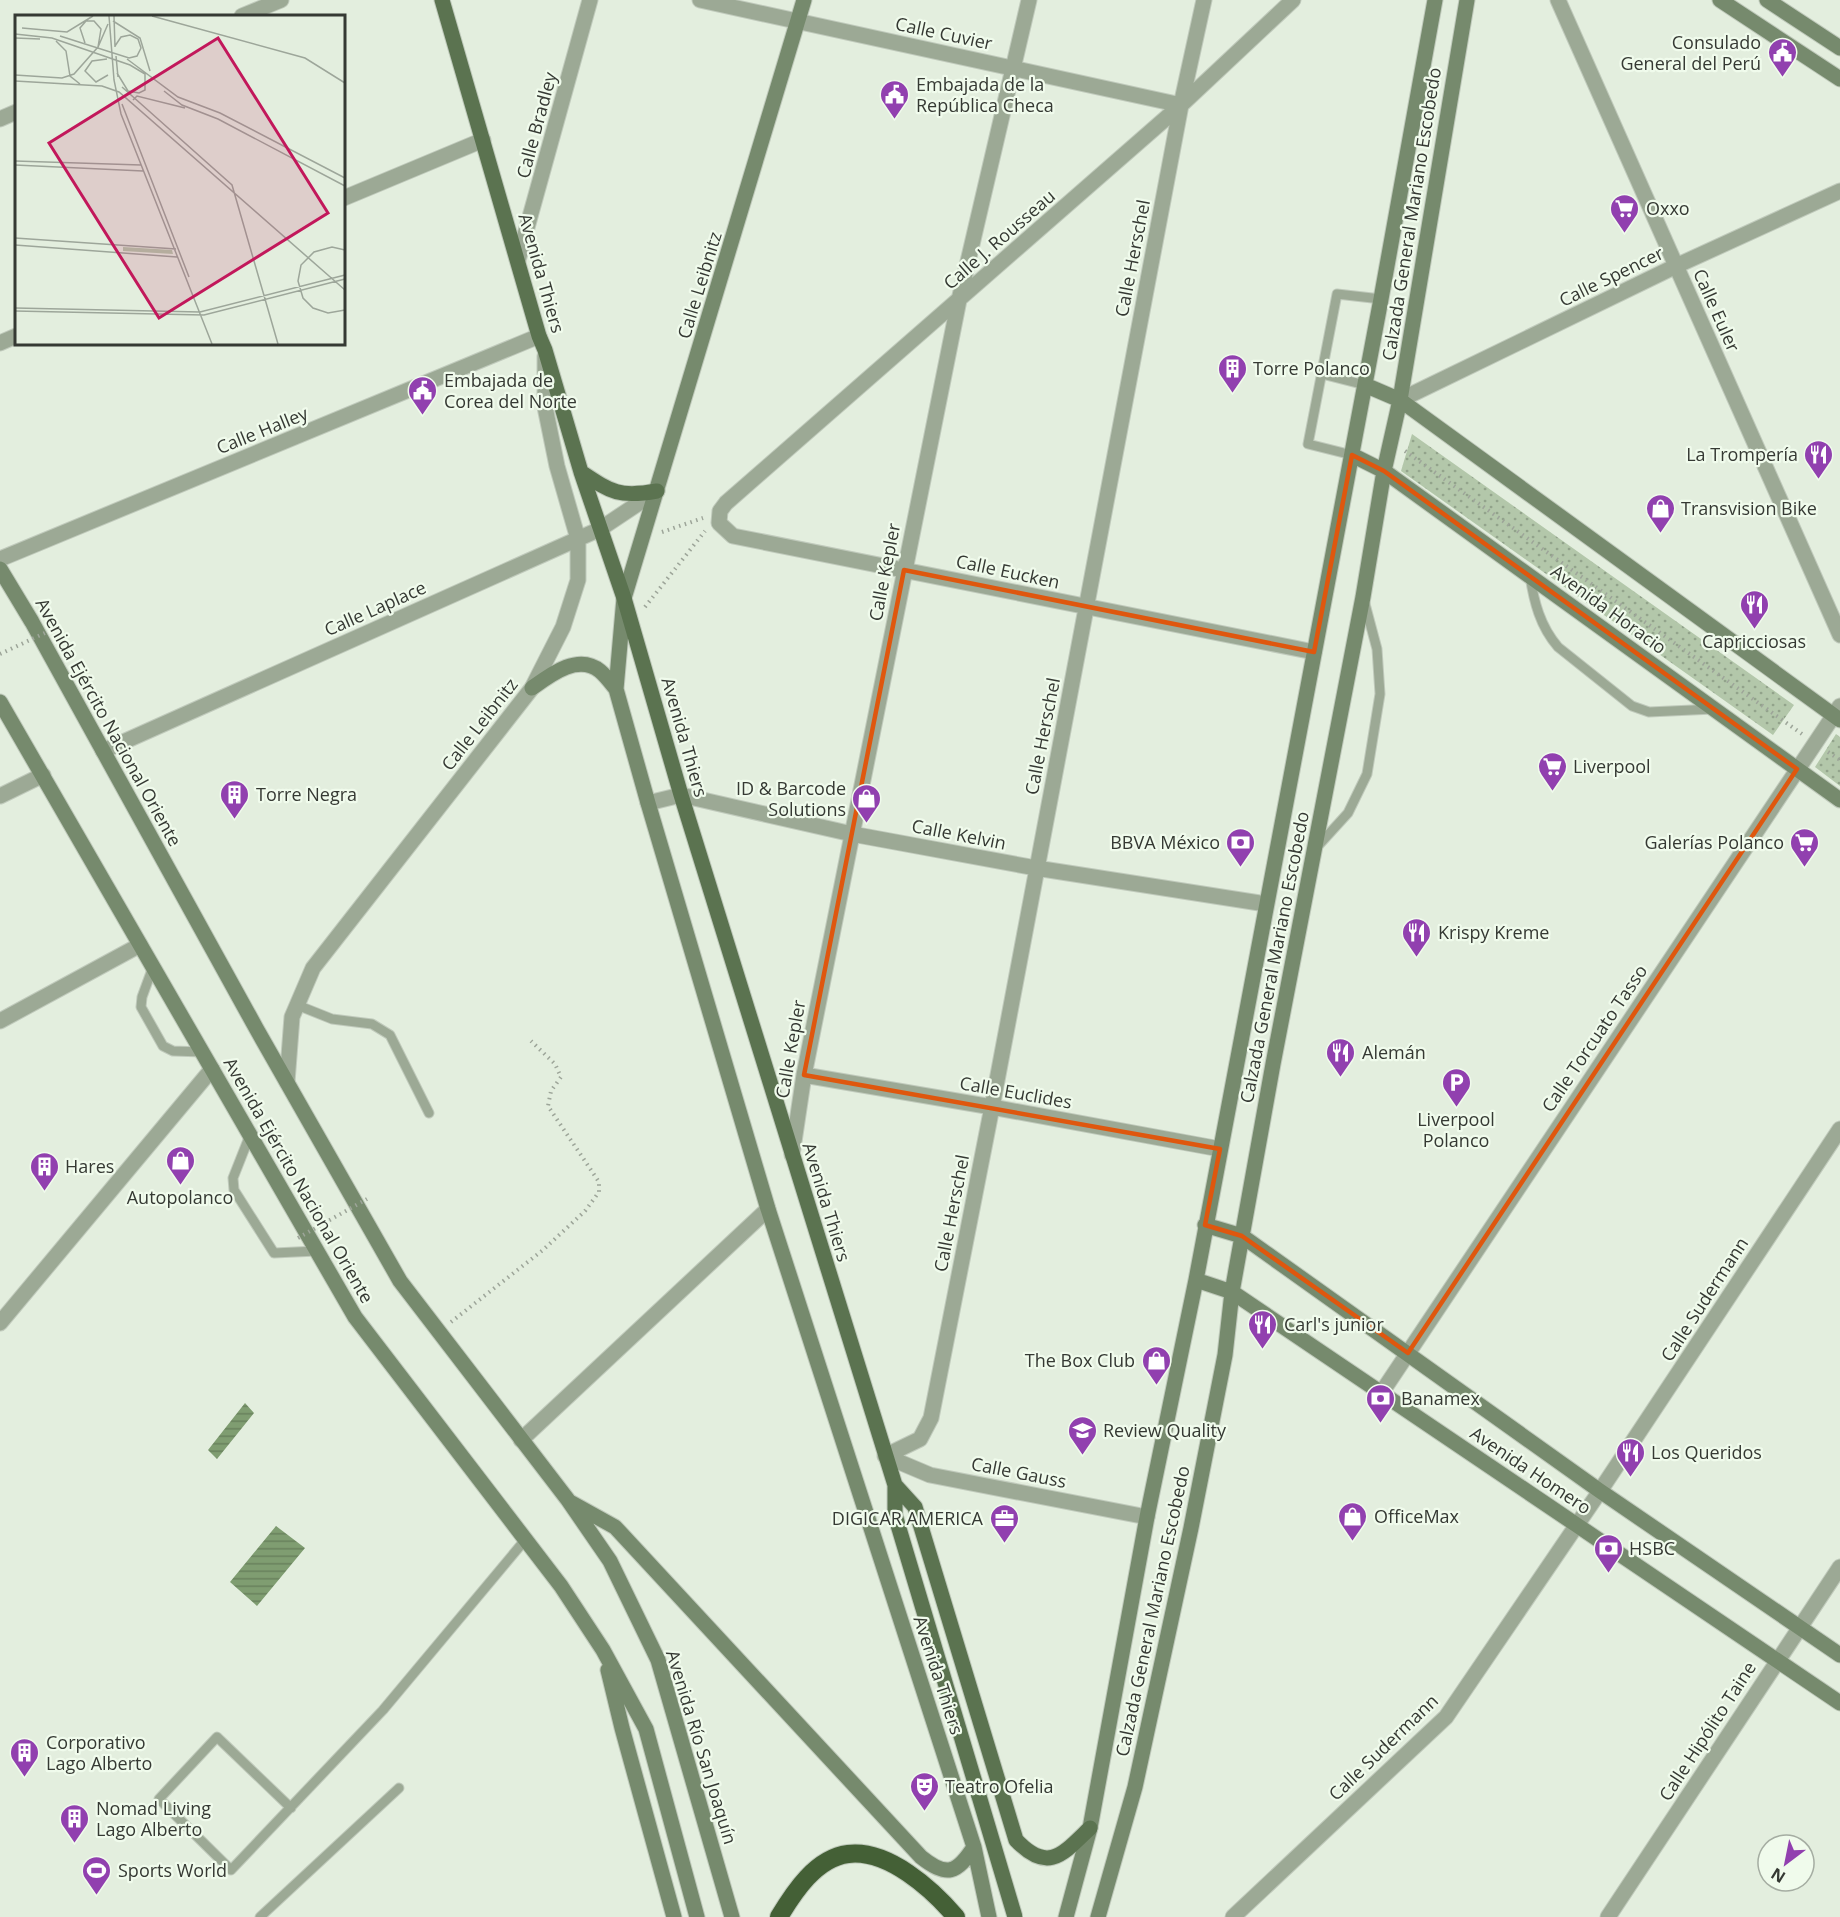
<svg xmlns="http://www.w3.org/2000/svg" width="1840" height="1917" viewBox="0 0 1840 1917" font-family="'Open Sans',sans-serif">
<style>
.green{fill:url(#green-dots)}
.water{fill:url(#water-rules)}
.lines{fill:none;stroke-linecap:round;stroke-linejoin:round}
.lane-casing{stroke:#c0cabc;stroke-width:11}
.street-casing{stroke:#c0cabc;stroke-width:17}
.secondary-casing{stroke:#c0cabc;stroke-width:17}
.primary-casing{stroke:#c0cabc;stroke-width:17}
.highway-casing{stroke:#c0cabc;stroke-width:20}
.path{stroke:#9da599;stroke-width:4;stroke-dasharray:1.5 4.5;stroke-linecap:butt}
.lane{stroke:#9ca995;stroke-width:9}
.street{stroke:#9ca995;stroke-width:15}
.secondary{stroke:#768a6d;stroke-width:15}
.primary{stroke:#5b7350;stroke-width:15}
.highway{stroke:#446036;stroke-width:18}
.primary-bridge-casing{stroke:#c0cabc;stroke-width:17;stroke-linecap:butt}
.path-bridge{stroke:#9da599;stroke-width:4;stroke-dasharray:1.5 4.5;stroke-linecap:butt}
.primary-bridge{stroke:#5b7350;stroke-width:15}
.marked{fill:none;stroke:#df570e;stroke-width:4.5;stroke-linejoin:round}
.labels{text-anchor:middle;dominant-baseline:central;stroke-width:4.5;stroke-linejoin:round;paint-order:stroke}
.street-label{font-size:18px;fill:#353933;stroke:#f0fbec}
.poi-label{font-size:18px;fill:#353933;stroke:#f0fbec;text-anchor:start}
.inset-road{fill:none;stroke:#9da69a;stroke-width:1.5}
.view{fill:#c2185b;fill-opacity:0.15;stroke:#c2185b;stroke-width:3}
.inset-edge{fill:none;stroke:#353933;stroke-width:3}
</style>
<defs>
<pattern id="green-dots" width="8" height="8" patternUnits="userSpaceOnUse" patternTransform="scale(1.5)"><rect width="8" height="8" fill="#b3c7aa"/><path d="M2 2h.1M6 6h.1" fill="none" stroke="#92a38b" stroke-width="1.8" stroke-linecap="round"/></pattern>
<pattern id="water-rules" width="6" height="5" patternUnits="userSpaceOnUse" patternTransform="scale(1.5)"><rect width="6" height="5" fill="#7f9d71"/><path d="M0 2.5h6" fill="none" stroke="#69815d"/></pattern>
</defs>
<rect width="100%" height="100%" fill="#e3eede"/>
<path class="green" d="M 1412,434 L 1794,705 L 1773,735 L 1401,471 Z
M 1836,734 L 1840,737 L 1840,786 L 1815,767 Z"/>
<path class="water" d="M 245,1403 L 254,1413 L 217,1459 L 208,1450 Z
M 276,1526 L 305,1548 L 257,1606 L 230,1582 Z"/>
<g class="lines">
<defs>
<path id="lane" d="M 1322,374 L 1365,385
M 1352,455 L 1308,444 L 1337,294 L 1381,299
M 1530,576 C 1534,602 1540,626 1558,647 L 1632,706 L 1649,712 L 1714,709
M 1317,847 L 1348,813 L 1367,774 L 1380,694 L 1377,649 L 1365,604
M 153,967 L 142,997 L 141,1007 L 163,1046 L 173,1051 L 203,1052
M 297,1005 L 332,1019 L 372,1024 L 390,1035 L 429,1113
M 250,1135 L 233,1178 L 234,1190 L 274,1253 L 317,1251
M 291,1808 L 217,1737 L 159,1799 L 231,1870 L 383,1710 L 525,1540
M 260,1917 L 399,1788"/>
<path id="street" d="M 700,0 L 1181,105
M 1293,0 L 1181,105 L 726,503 L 720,511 L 719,523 L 733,536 L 1314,652
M 1558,0 L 1840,635
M 242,16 L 281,0
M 0,119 L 16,112
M 344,198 L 483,140
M 518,260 L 590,0
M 0,343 L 16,336
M 1400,400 L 1676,266 L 1840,191
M 0,559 L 539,336
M 103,751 L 600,529 L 657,491
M 0,796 L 43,775
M 648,803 L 681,795 L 852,834 L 1036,868 L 1266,904
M 0,1021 L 140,945
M 804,1075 L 992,1107 L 1220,1149
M 287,1082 L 292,1017 L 313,968 L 532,688 L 563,627 L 578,580 L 578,539 L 557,466 L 545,407 L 545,356
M 792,1155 L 804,1075 L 959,300 L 1029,0
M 0,1323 L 212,1069
M 1382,1392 L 1840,706
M 521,1440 L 768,1209
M 885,1456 L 920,1439 L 931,1418 L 992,1107 L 1181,105 L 1204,0
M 885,1456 L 930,1475 L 1147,1517
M 1233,1917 L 1446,1717 L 1600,1491 L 1840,1129
M 1608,1917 L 1840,1567"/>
<path id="secondary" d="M 804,0 L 624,598 L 616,689 L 648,803 L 768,1209 L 974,1847 L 989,1917
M 1720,0 L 1840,79
M 1767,0 L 1840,48
M 1365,385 L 1400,400 L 1840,720
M 1352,455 L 1384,471 L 1840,800
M 0,569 L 32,622 L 256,1028 L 400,1281 L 568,1500 L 610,1561 L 658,1660 L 732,1917
M 532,688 C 550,675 578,653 600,671 C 606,676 611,683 616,689
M 0,702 L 355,1317 L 561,1586 L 603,1650 L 646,1729 L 697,1917
M 1205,1225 L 1242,1236 L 1600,1491 L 1840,1655
M 1196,1280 L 1232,1292 L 1840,1703
M 570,1502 L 615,1527 L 921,1857 C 947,1878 957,1873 974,1847
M 608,1670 L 622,1728 L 674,1917
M 1066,1917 L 1090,1828 L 1147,1517 L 1196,1280 L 1381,299 L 1435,0
M 1098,1917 L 1135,1787 L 1191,1528 L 1225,1355 L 1232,1292 L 1273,1064 L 1363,597 L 1384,471 L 1400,400 L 1467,0"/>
<path id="primary" d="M 442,0 L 539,336 L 545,350 L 581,472 L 624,598 L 681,795 L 895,1485 L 895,1515 L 979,1796
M 581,472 C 611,492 619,498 657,491
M 895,1485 L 915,1507 L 1016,1840 C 1048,1874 1063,1854 1090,1828"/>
<path id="highway" d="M 779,1917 C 794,1892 816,1858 848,1854 C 888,1849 932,1889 956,1917"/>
</defs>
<use href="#lane" class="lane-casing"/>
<use href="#street" class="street-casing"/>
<use href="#secondary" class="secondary-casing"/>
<use href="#primary" class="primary-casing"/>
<use href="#highway" class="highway-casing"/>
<path class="path" d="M 1405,451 L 1802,734
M 662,532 L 703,518
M 645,607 L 705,531
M 1828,752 L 1840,760
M 451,1322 L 543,1250 L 585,1211 L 599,1192 L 599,1182 L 548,1106 L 551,1091 L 561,1077 L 555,1064 L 531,1041"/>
<use href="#lane" class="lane"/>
<use href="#street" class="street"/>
<use href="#secondary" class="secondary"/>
<use href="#primary" class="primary"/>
<use href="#highway" class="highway"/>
<defs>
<path id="primary-bridge" d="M 979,1796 L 1015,1917"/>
</defs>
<use href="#primary-bridge" class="primary-bridge-casing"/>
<path class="path-bridge" d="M 0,654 L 47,632
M 298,1238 L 367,1199"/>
<use href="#primary-bridge" class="primary-bridge"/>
</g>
<path class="marked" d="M 1352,455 L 1384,471 L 1797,769 L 1408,1353 L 1242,1236 L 1205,1225 L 1220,1149 L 804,1075 L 904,570 L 1314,652 Z"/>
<defs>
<symbol id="civic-pin" viewBox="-11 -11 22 30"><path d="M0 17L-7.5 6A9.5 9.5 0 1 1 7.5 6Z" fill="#9140af" stroke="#f0fbec"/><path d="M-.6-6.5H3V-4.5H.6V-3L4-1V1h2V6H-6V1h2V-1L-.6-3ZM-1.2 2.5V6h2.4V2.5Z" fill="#fff"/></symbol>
<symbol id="supermarket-pin" viewBox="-11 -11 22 30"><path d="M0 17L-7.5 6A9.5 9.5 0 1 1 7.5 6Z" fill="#9140af" stroke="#f0fbec"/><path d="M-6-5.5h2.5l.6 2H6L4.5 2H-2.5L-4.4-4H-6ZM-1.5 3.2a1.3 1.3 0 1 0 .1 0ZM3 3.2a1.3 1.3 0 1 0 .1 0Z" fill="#fff"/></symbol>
<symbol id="building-pin" viewBox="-11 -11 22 30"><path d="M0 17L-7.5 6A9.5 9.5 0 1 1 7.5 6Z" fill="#9140af" stroke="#f0fbec"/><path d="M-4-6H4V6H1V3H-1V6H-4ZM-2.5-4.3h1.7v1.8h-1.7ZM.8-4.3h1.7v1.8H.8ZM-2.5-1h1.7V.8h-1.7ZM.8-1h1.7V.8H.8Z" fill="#fff"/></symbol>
<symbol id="restaurant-pin" viewBox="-11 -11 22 30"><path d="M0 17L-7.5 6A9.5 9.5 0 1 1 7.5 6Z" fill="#9140af" stroke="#f0fbec"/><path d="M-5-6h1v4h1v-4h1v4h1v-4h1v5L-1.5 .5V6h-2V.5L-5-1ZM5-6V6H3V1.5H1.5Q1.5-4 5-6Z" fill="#fff"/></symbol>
<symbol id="shop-pin" viewBox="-11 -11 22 30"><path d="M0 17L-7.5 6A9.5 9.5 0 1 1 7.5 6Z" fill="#9140af" stroke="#f0fbec"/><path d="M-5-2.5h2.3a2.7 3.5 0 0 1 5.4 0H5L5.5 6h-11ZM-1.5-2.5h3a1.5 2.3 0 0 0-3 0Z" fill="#fff"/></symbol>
<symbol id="bank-pin" viewBox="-11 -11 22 30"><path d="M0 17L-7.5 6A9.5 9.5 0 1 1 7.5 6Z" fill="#9140af" stroke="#f0fbec"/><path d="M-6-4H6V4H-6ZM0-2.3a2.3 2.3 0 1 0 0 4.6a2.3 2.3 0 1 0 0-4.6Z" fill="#fff"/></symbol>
<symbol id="parking-pin" viewBox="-11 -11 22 30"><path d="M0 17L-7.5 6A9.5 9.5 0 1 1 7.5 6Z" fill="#9140af" stroke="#f0fbec"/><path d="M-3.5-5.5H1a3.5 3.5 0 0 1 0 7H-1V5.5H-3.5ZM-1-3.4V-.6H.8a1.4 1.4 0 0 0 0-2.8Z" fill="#fff"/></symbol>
<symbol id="school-pin" viewBox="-11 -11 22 30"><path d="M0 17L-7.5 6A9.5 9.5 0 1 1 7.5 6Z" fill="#9140af" stroke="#f0fbec"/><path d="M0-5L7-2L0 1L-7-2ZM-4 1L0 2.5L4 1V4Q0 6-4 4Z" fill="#fff"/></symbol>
<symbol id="office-pin" viewBox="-11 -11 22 30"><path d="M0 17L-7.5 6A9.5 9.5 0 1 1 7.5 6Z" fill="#9140af" stroke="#f0fbec"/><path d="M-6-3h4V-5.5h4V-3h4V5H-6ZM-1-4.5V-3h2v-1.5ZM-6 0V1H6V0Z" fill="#fff"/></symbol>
<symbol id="theatre-pin" viewBox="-11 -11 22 30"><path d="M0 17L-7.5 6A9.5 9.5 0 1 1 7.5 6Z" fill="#9140af" stroke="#f0fbec"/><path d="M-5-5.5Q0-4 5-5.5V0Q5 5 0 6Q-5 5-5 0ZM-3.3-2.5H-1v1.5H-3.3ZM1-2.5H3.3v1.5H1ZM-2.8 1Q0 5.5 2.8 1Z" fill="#fff"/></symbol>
<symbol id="stadium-pin" viewBox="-11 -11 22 30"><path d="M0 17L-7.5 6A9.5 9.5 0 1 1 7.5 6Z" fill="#9140af" stroke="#f0fbec"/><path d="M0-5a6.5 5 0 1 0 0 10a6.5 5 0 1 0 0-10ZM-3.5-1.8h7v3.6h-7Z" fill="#fff"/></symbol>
</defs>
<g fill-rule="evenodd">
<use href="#civic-pin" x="1766" y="36" width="33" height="45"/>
<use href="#civic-pin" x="878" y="78" width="33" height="45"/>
<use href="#supermarket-pin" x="1608" y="192" width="33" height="45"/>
<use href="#building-pin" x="1216" y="352" width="33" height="45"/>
<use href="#civic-pin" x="406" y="374" width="33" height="45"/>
<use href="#restaurant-pin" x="1802" y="438" width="33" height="45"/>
<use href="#shop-pin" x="1644" y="492" width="33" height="45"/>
<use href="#restaurant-pin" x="1738" y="588" width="33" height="45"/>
<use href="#supermarket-pin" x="1536" y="750" width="33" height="45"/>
<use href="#building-pin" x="218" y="778" width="33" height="45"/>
<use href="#shop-pin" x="850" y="782" width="33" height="45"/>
<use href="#bank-pin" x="1224" y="826" width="33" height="45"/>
<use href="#supermarket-pin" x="1788" y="826" width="33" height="45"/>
<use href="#restaurant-pin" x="1400" y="916" width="33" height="45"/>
<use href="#restaurant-pin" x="1324" y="1036" width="33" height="45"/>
<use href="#parking-pin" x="1440" y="1066" width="33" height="45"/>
<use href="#shop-pin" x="164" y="1144" width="33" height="45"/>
<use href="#building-pin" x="28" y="1150" width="33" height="45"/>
<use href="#restaurant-pin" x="1246" y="1308" width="33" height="45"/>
<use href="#shop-pin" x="1140" y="1344" width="33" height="45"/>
<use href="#bank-pin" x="1364" y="1382" width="33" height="45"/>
<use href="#school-pin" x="1066" y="1414" width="33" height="45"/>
<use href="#restaurant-pin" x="1614" y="1436" width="33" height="45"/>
<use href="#shop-pin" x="1336" y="1500" width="33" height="45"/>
<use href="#office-pin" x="988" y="1502" width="33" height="45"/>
<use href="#bank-pin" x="1592" y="1532" width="33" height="45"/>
<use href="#building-pin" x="8" y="1736" width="33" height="45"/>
<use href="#theatre-pin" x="908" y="1770" width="33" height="45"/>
<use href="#building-pin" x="58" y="1802" width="33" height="45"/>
<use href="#stadium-pin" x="80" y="1854" width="33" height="45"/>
</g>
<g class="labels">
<g class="street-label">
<text transform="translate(944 33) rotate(12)">Calle Cuvier</text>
<text transform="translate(536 125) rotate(-75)">Calle Bradley</text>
<text transform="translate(1411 214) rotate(-81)">Calzada General Mariano Escobedo</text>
<text transform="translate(999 239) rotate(-41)">Calle J. Rousseau</text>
<text transform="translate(1132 258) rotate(-79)">Calle Herschel</text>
<text transform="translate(542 273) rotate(74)">Avenida Thiers</text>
<text transform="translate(1611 276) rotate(-26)">Calle Spencer</text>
<text transform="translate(699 285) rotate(-73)">Calle Leibnitz</text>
<text transform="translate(1717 310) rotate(66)">Calle Euler</text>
<text transform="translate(262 430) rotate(-22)">Calle Halley</text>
<text transform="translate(1008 571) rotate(12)">Calle Eucken</text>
<text transform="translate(884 572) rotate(-79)">Calle Kepler</text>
<text transform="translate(375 608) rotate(-24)">Calle Laplace</text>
<text transform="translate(1609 609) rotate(36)">Avenida Horacio</text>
<text transform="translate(109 722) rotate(61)">Avenida Ejército Nacional Oriente</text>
<text transform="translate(479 724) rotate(-52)">Calle Leibnitz</text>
<text transform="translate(1042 736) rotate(-79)">Calle Herschel</text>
<text transform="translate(685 737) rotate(74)">Avenida Thiers</text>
<text transform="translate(959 834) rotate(11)">Calle Kelvin</text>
<text transform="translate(1274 957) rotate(-79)">Calzada General Mariano Escobedo</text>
<text transform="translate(1594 1038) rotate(-56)">Calle Torcuato Tasso</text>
<text transform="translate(790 1049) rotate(-80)">Calle Kepler</text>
<text transform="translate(1016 1092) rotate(10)">Calle Euclides</text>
<text transform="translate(299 1180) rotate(60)">Avenida Ejército Nacional Oriente</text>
<text transform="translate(827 1202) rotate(73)">Avenida Thiers</text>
<text transform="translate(951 1213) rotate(-79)">Calle Herschel</text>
<text transform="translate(1704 1299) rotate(-57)">Calle Sudermann</text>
<text transform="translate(1531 1470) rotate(34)">Avenida Homero</text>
<text transform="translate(1019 1472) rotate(11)">Calle Gauss</text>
<text transform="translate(1152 1611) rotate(-78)">Calzada General Mariano Escobedo</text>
<text transform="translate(939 1675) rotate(72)">Avenida Thiers</text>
<text transform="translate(1707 1731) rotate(-57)">Calle Hipólito Taine</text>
<text transform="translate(702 1747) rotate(73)">Avenida Río San Joaquín</text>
<text transform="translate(1383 1747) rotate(-44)">Calle Sudermann</text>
</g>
<g class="poi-label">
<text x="1761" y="42" text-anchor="end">Consulado<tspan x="1761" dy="21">General del Perú</tspan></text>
<text x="916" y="84">Embajada de la<tspan x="916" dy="21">República Checa</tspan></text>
<text x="1646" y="208">Oxxo</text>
<text x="1253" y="368">Torre Polanco</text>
<text x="444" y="380">Embajada de<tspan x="444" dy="21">Corea del Norte</tspan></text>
<text x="1798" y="454" text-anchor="end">La Trompería</text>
<text x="1681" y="508">Transvision Bike</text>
<text x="1754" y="641" text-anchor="middle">Capricciosas</text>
<text x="1573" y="766">Liverpool</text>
<text x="846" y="788" text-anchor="end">ID &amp; Barcode<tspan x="846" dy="21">Solutions</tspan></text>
<text x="256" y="794">Torre Negra</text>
<text x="1220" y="842" text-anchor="end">BBVA México</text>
<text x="1784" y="842" text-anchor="end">Galerías Polanco</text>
<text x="1438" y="932">Krispy Kreme</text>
<text x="1362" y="1052">Alemán</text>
<text x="1456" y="1119" text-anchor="middle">Liverpool<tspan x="1456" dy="21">Polanco</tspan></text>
<text x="65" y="1166">Hares</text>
<text x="180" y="1197" text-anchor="middle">Autopolanco</text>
<text x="1284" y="1324">Carl's junior</text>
<text x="1135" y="1360" text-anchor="end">The Box Club</text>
<text x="1401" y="1398">Banamex</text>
<text x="1103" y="1430">Review Quality</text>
<text x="1651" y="1452">Los Queridos</text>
<text x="1374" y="1516">OfficeMax</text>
<text x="983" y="1518" text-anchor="end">DIGICAR AMERICA</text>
<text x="1629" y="1548">HSBC</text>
<text x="46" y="1742">Corporativo<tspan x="46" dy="21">Lago Alberto</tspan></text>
<text x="945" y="1786">Teatro Ofelia</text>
<text x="96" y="1808">Nomad Living<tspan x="96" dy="21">Lago Alberto</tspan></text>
<text x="118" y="1870">Sports World</text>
</g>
</g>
<g transform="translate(15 15)">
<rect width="330" height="330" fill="#e3eede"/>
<path d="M 108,232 L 157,235 L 158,239 L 108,236 Z" fill="#b3c7aa"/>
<path class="inset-road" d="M 94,1 L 99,65 L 106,99 L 197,329M 99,1 L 100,32M 137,1 L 290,43 L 330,68M 98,6 L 125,23 L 135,56M 7,13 L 52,17 L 78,1M 0,19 L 37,23 L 115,50 L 130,59 L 130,75 L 124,78 L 113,76 L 102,58M 45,21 L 114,43 L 122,41 L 126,33 L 123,24 L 115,20 L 106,22 L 100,31M 0,23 L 25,24M 41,26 L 51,36 L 55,61 L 65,69M 70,28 L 65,13 L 71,6 L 79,6 L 86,14 L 83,32M 101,41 L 103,62M 92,44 L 77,46 L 70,56 L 81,67 L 93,60M 112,44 L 163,82 L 205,98 L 330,163M 0,60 L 47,63 L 59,59 L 83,32 L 93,9M 0,66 L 87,71 L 104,77 L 330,275M 107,72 L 217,170 L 263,329M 149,76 L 167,90 L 203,104 L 330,171M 118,85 L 122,81 L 170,93M 107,89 L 174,262M 0,146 L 126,150M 0,150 L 128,156M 0,223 L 161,234M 0,230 L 162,242M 330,235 L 317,232 L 299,237 L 286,250 L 283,266 L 288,283 L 298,293 L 313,298 L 330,295M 0,293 L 185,297 L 330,260M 0,296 L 189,300 L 330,264"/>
<path class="view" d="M 203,23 L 313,198 L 144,303 L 34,128 Z"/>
<rect width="330" height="330" class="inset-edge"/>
</g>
<g transform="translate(1786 1863) rotate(212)"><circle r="28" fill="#f0fbec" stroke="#a5ada2" stroke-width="1.5"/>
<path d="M0-4.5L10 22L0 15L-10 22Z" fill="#9140af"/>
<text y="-9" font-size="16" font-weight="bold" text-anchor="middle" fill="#353933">N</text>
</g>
</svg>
